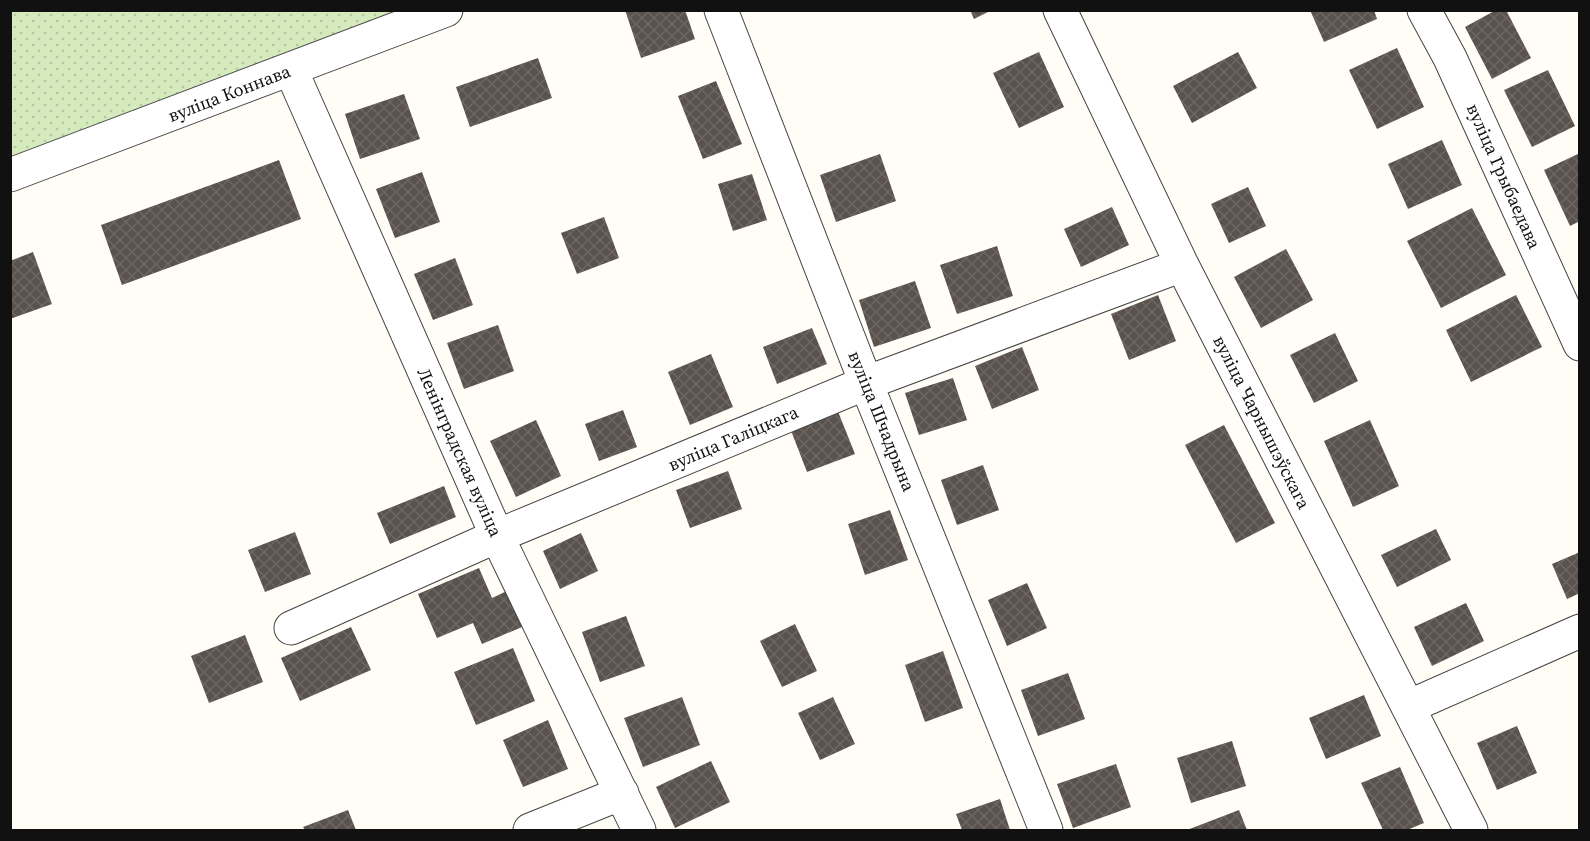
<svg xmlns="http://www.w3.org/2000/svg" width="1590" height="841" viewBox="0 0 1590 841" font-family="'Source Serif 4',serif">
<style>
.grass{fill:url(#grass-dots)}
.building{fill:url(#building-cross-hatch)}
.lines{fill:none;stroke-linecap:round;stroke-linejoin:round}
.minor-casing{stroke:#444;stroke-width:35}
.minor{stroke:#fff;stroke-width:33}
.labels{text-anchor:middle;dominant-baseline:central;stroke-width:6;stroke-linejoin:round;paint-order:stroke}
.street-label{font-size:18px;fill:#111;stroke:#fff}
</style>
<defs>
<pattern id="grass-dots" width="8" height="8" patternUnits="userSpaceOnUse" patternTransform="scale(1.5)"><rect width="8" height="8" fill="#d5ebbd"/><path d="M2 2h.1M6 6h.1" fill="none" stroke="#b6c8a1" stroke-width="1.8" stroke-linecap="round"/></pattern>
<pattern id="building-cross-hatch" width="8" height="8" patternUnits="userSpaceOnUse" patternTransform="scale(1.5)"><rect width="8" height="8" fill="#5a524d"/><path d="M0 0l8 8M0 8l8-8" fill="none" stroke="#6d6662"/></pattern>
</defs>
<rect width="100%" height="100%" fill="#fffdf5"/>
<path class="grass" d="M 11,11 L 395,11 L 11,166 Z"/>
<path class="building" d="M 625,10 L 685,10 L 695,39 L 641,58 Z
M 970,10 L 992,10 L 974,19 Z
M 1310,10 L 1374,10 L 1377,19 L 1324,42 Z
M 1496,10 L 1506,10 L 1531,58 L 1492,79 L 1465,27 Z
M 1397,48 L 1424,107 L 1377,129 L 1349,70 Z
M 1039,52 L 1064,107 L 1019,128 L 993,73 Z
M 1238,52 L 1257,88 L 1192,123 L 1173,86 Z
M 538,58 L 552,98 L 470,127 L 456,87 Z
M 1548,70 L 1575,126 L 1532,147 L 1504,90 Z
M 716,81 L 742,144 L 703,159 L 678,96 Z
M 404,94 L 420,139 L 360,159 L 345,114 Z
M 1442,140 L 1462,185 L 1408,209 L 1388,164 Z
M 1580,153 L 1580,221 L 1570,226 L 1544,170 Z
M 880,154 L 896,201 L 836,222 L 820,175 Z
M 279,160 L 301,219 L 122,285 L 101,225 Z
M 422,172 L 440,222 L 395,238 L 376,189 Z
M 752,174 L 767,220 L 733,231 L 718,184 Z
M 1248,187 L 1266,226 L 1229,243 L 1211,204 Z
M 1112,207 L 1129,245 L 1081,267 L 1064,229 Z
M 1472,208 L 1506,275 L 1441,308 L 1407,241 Z
M 604,217 L 619,258 L 577,274 L 561,233 Z
M 997,246 L 1013,296 L 957,314 L 940,265 Z
M 1286,249 L 1313,300 L 1261,328 L 1234,277 Z
M 33,252 L 52,304 L 10,319 L 10,261 Z
M 455,258 L 473,305 L 433,320 L 414,274 Z
M 915,281 L 931,328 L 874,347 L 859,300 Z
M 1158,295 L 1176,341 L 1129,360 L 1111,314 Z
M 1516,295 L 1542,347 L 1471,382 L 1446,330 Z
M 498,325 L 514,371 L 464,389 L 447,343 Z
M 812,328 L 827,364 L 777,384 L 763,347 Z
M 1335,333 L 1358,381 L 1314,403 L 1290,355 Z
M 1022,347 L 1039,390 L 992,409 L 975,366 Z
M 711,354 L 733,407 L 690,425 L 668,372 Z
M 953,378 L 967,420 L 919,435 L 905,393 Z
M 837,409 L 855,454 L 807,472 L 790,428 Z
M 623,410 L 637,447 L 599,461 L 585,424 Z
M 536,420 L 561,476 L 516,497 L 490,441 Z
M 1370,420 L 1399,486 L 1353,507 L 1324,441 Z
M 1224,425 L 1275,523 L 1236,543 L 1185,445 Z
M 983,465 L 999,510 L 957,525 L 941,480 Z
M 728,471 L 742,509 L 690,528 L 676,490 Z
M 444,486 L 456,517 L 390,544 L 377,513 Z
M 890,510 L 908,560 L 865,575 L 848,524 Z
M 1436,529 L 1451,560 L 1397,587 L 1381,555 Z
M 295,532 L 311,574 L 265,592 L 248,550 Z
M 581,533 L 598,571 L 560,589 L 543,551 Z
M 1580,552 L 1580,593 L 1567,599 L 1552,564 Z
M 479,568 L 492,598 L 507,591 L 522,627 L 482,644 L 473,623 L 437,638 L 418,594 Z
M 1027,583 L 1047,628 L 1007,646 L 988,600 Z
M 1466,603 L 1484,641 L 1432,666 L 1414,627 Z
M 626,616 L 645,666 L 600,682 L 582,632 Z
M 795,624 L 817,671 L 782,687 L 760,641 Z
M 351,627 L 371,670 L 300,701 L 281,658 Z
M 245,635 L 263,682 L 209,703 L 191,656 Z
M 513,648 L 535,701 L 476,725 L 454,672 Z
M 943,651 L 963,708 L 925,722 L 905,665 Z
M 1068,673 L 1085,719 L 1038,736 L 1021,690 Z
M 1364,695 L 1381,736 L 1326,759 L 1309,718 Z
M 682,697 L 700,745 L 643,767 L 624,718 Z
M 833,697 L 855,744 L 820,760 L 798,713 Z
M 548,720 L 568,769 L 523,787 L 503,740 Z
M 1517,726 L 1537,773 L 1497,790 L 1477,743 Z
M 1232,741 L 1246,786 L 1191,803 L 1177,758 Z
M 711,761 L 730,802 L 675,828 L 656,787 Z
M 1116,764 L 1131,807 L 1073,828 L 1057,784 Z
M 1400,767 L 1424,823 L 1407,830 L 1383,830 L 1361,783 Z
M 1000,799 L 1010,830 L 962,830 L 956,814 Z
M 348,810 L 356,830 L 305,830 L 303,827 Z
M 1239,810 L 1247,830 L 1187,830 Z"/>
<g class="lines">
<defs>
<path id="minor" d="M 721,10 L 866,383 L 1046,830
M 1060,10 L 1182,265 L 1471,830
M 1424,10 L 1450,58 L 1580,344
M 291,70 L 497,536 L 639,830
M 10,175 L 446,10
M 291,628 L 497,536 L 866,383 L 1182,265
M 1408,707 L 1580,631
M 530,830 L 622,793"/>
</defs>
<use href="#minor" class="minor-casing"/>
<use href="#minor" class="minor"/>
</g>
<g class="labels">
<g class="street-label">
<text transform="translate(229 93) rotate(-21)">вуліца Коннава</text>
<text transform="translate(1504 176) rotate(66)">вуліца Грыбаедава</text>
<text transform="translate(882 421) rotate(68)">вуліца Шчадрына</text>
<text transform="translate(1262 422) rotate(63)">вуліца Чарнышэўскага</text>
<text transform="translate(733 438) rotate(-23)">вуліца Галіцкага</text>
<text transform="translate(460 452) rotate(66)">Ленінградская вуліца</text>
</g>
</g>
<rect width="1590" height="841" fill="none" stroke="#111111" stroke-width="24"/>
</svg>
